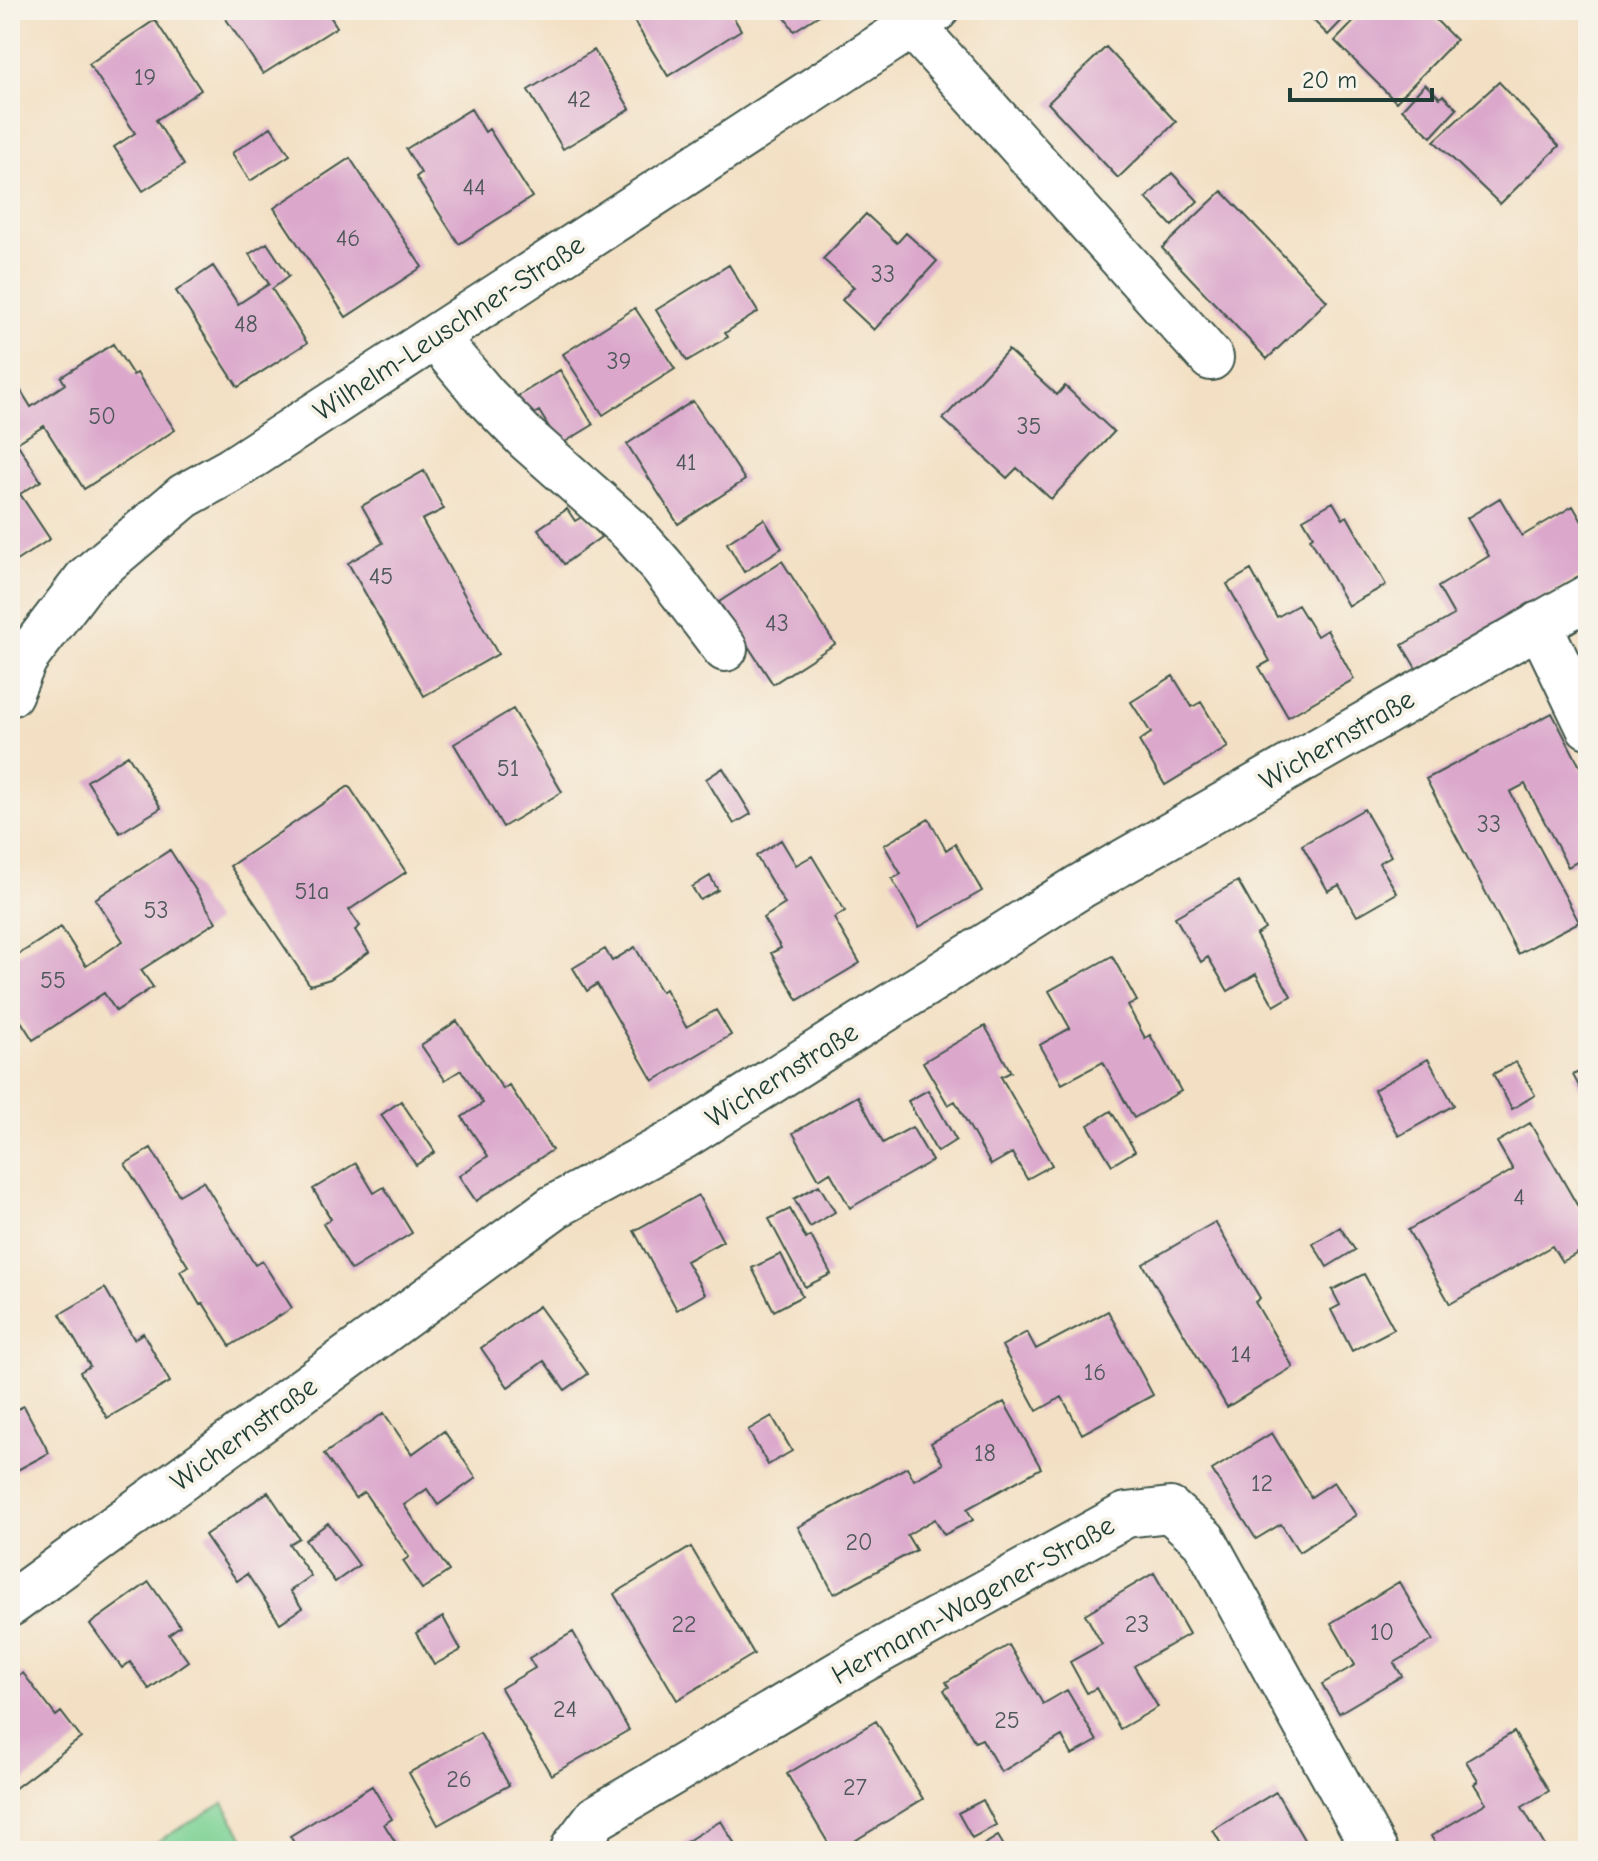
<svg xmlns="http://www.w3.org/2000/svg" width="1598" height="1861" viewBox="0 0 1598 1861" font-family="'Comic Neue',sans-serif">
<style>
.green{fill:#7cd194;stroke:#4e8764;stroke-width:2}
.building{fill:#dba8cc}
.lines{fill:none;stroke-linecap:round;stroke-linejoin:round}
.minor-casing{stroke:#3f554a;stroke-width:48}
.minor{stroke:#fff;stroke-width:44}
.labels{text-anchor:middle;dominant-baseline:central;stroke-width:8;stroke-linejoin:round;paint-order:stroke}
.number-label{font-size:24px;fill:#4e585a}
.street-label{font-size:28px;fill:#1f3d34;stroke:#f7f3e8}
</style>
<rect width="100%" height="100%" fill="#f7f3e8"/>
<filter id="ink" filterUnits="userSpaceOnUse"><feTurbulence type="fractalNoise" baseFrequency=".0125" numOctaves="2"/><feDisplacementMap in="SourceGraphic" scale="16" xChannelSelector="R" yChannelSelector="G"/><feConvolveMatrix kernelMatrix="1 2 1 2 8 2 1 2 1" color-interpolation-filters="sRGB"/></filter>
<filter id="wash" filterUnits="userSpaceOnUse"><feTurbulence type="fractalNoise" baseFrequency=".006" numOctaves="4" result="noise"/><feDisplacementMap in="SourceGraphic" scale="32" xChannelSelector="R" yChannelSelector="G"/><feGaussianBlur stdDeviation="1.8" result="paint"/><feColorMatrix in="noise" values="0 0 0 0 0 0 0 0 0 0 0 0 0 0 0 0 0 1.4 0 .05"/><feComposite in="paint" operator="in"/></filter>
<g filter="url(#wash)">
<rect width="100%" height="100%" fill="#f3e0c4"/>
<path class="green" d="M 223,1803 L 252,1851 L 141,1851 Z"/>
<g id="blocks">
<path class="building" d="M 220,10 L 326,10 L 337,27 L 263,74 Z
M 634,10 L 729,10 L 741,30 L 668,76 L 629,13 Z
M 780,10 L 827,10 L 794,31 Z
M 1303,10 L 1352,10 L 1328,35 Z
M 1365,10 L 1426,10 L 1456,40 L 1396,102 L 1335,41 Z
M 155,20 L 201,90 L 156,120 L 184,165 L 143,191 L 114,147 L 135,133 L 89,64 Z
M 1106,47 L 1176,122 L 1118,178 L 1048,103 Z
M 594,50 L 630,109 L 563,149 L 528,90 Z
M 1499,82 L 1559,146 L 1500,204 L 1434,141 Z
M 1425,84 L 1440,98 L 1443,95 L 1457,109 L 1431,137 L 1402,109 Z
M 471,109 L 485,132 L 489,129 L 532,197 L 459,244 L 416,177 L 421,173 L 406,149 Z
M 271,127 L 290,155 L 250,181 L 232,153 Z
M 350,158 L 422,267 L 346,317 L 274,208 Z
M 1172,173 L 1198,201 L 1172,226 L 1146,198 Z
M 1222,191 L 1327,301 L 1267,359 L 1162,248 Z
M 866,214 L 897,243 L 906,233 L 937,261 L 874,330 L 842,300 L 854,287 L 823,259 Z
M 267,243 L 289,276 L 272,289 L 307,343 L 238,387 L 176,291 L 213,266 L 238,304 L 269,284 L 249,254 Z
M 729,265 L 758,312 L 725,333 L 728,337 L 687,361 L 656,310 Z
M 635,308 L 675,369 L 603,415 L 563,354 Z
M 113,344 L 133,375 L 137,373 L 175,430 L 84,489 L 44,426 L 17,443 L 41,481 L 20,494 L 50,539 L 10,565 L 10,373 L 31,407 L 65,384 L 61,377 Z
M 1008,350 L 1057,395 L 1065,386 L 1114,432 L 1051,499 L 1017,468 L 1007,478 L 943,419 Z
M 560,370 L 593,425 L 560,445 L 539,411 L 525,419 L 513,399 Z
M 693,401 L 745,480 L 678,524 L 627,444 Z
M 424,471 L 444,509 L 422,520 L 498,654 L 424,696 L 348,563 L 383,543 L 362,506 Z
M 1500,498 L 1522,536 L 1573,506 L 1588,532 L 1588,572 L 1417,670 L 1402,645 L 1454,615 L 1438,587 L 1489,556 L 1467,518 Z
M 1333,502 L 1343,519 L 1347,516 L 1386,585 L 1348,606 L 1310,538 L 1313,536 L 1303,519 Z
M 567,509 L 575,521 L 585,515 L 601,537 L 564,564 L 538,529 Z
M 764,519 L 782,548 L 744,572 L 727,543 Z
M 782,561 L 835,644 L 773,684 L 719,602 Z
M 1251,570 L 1277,617 L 1298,605 L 1317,636 L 1327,630 L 1354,679 L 1288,717 L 1259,667 L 1270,661 L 1227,584 Z
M 1173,676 L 1192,707 L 1201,702 L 1228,747 L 1165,785 L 1139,741 L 1151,733 L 1131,702 Z
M 513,709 L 562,792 L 503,827 L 454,744 Z
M 1552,713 L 1588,782 L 1588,856 L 1568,867 L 1525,784 L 1510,792 L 1579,922 L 1518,954 L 1426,779 Z
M 128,755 L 161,808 L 120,833 L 87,781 Z
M 723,768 L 751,814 L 734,824 L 706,779 Z
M 349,786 L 406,872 L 349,910 L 360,926 L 355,930 L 369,952 L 330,979 L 310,985 L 230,866 Z
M 1364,809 L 1391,856 L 1379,863 L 1397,893 L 1357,916 L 1339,885 L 1328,891 L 1302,845 Z
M 929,819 L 946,850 L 955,844 L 982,891 L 919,927 L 892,879 L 901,874 L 884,845 Z
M 781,840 L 796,865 L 812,856 L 845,911 L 834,918 L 860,963 L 798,1000 L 771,953 L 781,948 L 763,918 L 785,904 L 756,856 Z
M 170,850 L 216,922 L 141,970 L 153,987 L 116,1011 L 104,993 L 33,1040 L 10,1004 L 10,960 L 61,927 L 86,966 L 123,941 L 95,899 Z
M 710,876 L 718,890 L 700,900 L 692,887 Z
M 1238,881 L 1265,929 L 1256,935 L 1291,996 L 1274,1006 L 1256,974 L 1228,991 L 1208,957 L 1201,962 L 1175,917 Z
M 635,947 L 661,992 L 665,989 L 686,1027 L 716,1010 L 731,1035 L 653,1081 L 597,984 L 587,991 L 573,968 L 605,949 L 612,961 Z
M 1112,956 L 1137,1001 L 1128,1006 L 1145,1038 L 1150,1035 L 1181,1091 L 1134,1118 L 1103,1062 L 1062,1084 L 1040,1045 L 1070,1028 L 1049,991 Z
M 457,1021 L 503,1089 L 509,1085 L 552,1150 L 476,1201 L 459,1176 L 488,1156 L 462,1117 L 483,1103 L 461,1070 L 445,1080 L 421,1045 Z
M 985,1026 L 1011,1072 L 1001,1077 L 1052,1165 L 1027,1179 L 1012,1153 L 991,1165 L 955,1101 L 948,1105 L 923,1062 Z
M 1428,1059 L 1454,1105 L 1399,1136 L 1374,1090 Z
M 1516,1062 L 1535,1095 L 1512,1109 L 1493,1074 Z
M 1588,1067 L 1588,1103 L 1573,1075 Z
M 928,1090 L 956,1140 L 937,1152 L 908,1101 Z
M 858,1096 L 883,1143 L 912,1127 L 932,1161 L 850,1208 L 830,1172 L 819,1179 L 793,1133 Z
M 401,1101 L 435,1152 L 416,1165 L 381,1115 Z
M 1111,1111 L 1135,1151 L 1112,1165 L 1088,1125 Z
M 1530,1123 L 1588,1224 L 1588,1247 L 1562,1262 L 1552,1246 L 1450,1304 L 1408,1230 L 1513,1170 L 1497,1142 Z
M 151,1148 L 179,1195 L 203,1181 L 255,1265 L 262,1261 L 292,1308 L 230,1346 L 203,1303 L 200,1305 L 180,1271 L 188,1266 L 125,1164 Z
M 356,1163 L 374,1193 L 384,1187 L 412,1233 L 351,1270 L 323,1224 L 331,1219 L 313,1189 Z
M 819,1185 L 835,1212 L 810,1227 L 794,1199 Z
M 698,1195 L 723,1241 L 686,1261 L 705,1294 L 677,1310 L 634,1231 Z
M 790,1209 L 806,1239 L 811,1236 L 831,1274 L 805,1287 L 769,1219 Z
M 1215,1222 L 1260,1298 L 1255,1302 L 1293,1367 L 1227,1407 L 1143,1264 Z
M 1340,1227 L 1355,1250 L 1327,1267 L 1313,1244 Z
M 781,1254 L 802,1296 L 774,1311 L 752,1268 Z
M 1364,1274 L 1394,1329 L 1352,1351 L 1331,1310 L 1340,1305 L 1332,1290 Z
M 105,1288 L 134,1339 L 143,1333 L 170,1382 L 107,1418 L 80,1372 L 90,1366 L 60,1314 Z
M 539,1306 L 588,1374 L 565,1390 L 544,1361 L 508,1387 L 481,1348 Z
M 1108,1311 L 1153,1395 L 1082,1434 L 1062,1397 L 1037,1411 L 1002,1346 L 1027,1332 L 1036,1349 Z
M 1004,1402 L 1041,1468 L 967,1509 L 973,1520 L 944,1535 L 935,1519 L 907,1535 L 916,1550 L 834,1594 L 798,1527 L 907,1467 L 914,1480 L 943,1464 L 931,1443 Z
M 10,1405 L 13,1411 L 24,1406 L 49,1453 L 10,1474 Z
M 384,1413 L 412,1454 L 444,1431 L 476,1478 L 438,1505 L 427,1489 L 404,1505 L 449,1571 L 422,1589 L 403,1561 L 409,1557 L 364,1492 L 355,1498 L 324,1454 Z
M 772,1416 L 792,1451 L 768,1465 L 748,1430 Z
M 1272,1433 L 1311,1497 L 1334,1482 L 1356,1515 L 1299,1552 L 1281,1524 L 1256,1539 L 1212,1470 Z
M 268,1492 L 299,1538 L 289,1544 L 311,1576 L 290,1591 L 302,1608 L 280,1623 L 247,1574 L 237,1581 L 205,1535 Z
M 328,1523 L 359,1565 L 335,1582 L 305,1540 Z
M 691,1547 L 754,1654 L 677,1700 L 614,1594 Z
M 1154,1573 L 1189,1634 L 1134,1666 L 1158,1707 L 1120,1729 L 1096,1688 L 1087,1693 L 1070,1662 L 1102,1644 L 1085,1614 Z
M 149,1582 L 180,1626 L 169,1634 L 188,1661 L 149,1689 L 130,1662 L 122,1668 L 90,1624 Z
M 1399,1582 L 1433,1640 L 1394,1663 L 1402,1676 L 1339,1713 L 1322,1684 L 1355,1665 L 1331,1623 Z
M 443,1617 L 461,1650 L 434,1665 L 416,1633 Z
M 573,1632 L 629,1730 L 551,1775 L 501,1688 L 535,1668 L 529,1658 Z
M 1009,1645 L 1043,1704 L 1067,1690 L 1097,1741 L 1072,1755 L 1062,1736 L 1001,1772 L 982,1739 L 975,1742 L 944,1690 L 949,1687 L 946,1682 Z
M 23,1673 L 56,1716 L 61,1712 L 81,1738 L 10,1792 L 10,1683 Z
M 876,1721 L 923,1799 L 838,1851 L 833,1851 L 787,1774 Z
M 1514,1732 L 1549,1791 L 1522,1807 L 1548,1851 L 1440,1851 L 1431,1836 L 1486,1803 L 1474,1784 L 1478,1781 L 1466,1761 Z
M 480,1733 L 509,1785 L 438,1825 L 409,1773 Z
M 372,1786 L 392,1819 L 384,1824 L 401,1851 L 299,1851 L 290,1836 Z
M 1276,1792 L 1309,1848 L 1305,1851 L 1225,1851 L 1213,1830 Z
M 983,1800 L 996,1825 L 972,1838 L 958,1813 Z
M 721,1821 L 739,1851 L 672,1851 L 697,1835 Z
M 998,1836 L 1007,1851 L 974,1851 Z"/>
</g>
</g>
<g filter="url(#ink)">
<use href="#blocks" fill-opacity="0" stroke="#3f554a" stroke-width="2"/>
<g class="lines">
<defs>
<path id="minor" d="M 912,25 L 1211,358
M 435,337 L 485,396 L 526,438 L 631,531 L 662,566 L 725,649
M 1539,624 L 1588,726
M 10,694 L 25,659 L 86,579 L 184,496 L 231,470 L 936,10
M 10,1604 L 554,1207 L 683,1137 L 1081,886 L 1588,597
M 573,1851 L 574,1847 L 596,1818 L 852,1666 L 1126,1515 L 1170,1510 L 1204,1540 L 1375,1851"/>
</defs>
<use href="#minor" class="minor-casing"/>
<use href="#minor" class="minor"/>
</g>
</g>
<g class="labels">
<g class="number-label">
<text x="145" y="77">19</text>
<text x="579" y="99">42</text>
<text x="474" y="187">44</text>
<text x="348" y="238">46</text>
<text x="883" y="274">33</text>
<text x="246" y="324">48</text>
<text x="619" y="361">39</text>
<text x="102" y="416">50</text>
<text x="1029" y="426">35</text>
<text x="686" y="462">41</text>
<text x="381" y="576">45</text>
<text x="777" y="623">43</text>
<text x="508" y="768">51</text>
<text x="1489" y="824">33</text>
<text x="312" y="891">51a</text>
<text x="156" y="910">53</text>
<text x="53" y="980">55</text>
<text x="1519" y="1197">4</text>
<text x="1241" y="1354">14</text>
<text x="1095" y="1372">16</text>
<text x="985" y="1453">18</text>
<text x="1262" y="1483">12</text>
<text x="859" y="1542">20</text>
<text x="684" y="1624">22</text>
<text x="1137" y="1624">23</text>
<text x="1382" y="1632">10</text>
<text x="565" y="1709">24</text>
<text x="1007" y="1720">25</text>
<text x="459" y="1779">26</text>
<text x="855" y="1787">27</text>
</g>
<g class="street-label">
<text transform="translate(449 328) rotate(-33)">Wilhelm-Leuschner-Straße</text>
<text transform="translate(1337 740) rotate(-30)">Wichernstraße</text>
<text transform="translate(782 1075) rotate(-32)">Wichernstraße</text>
<text transform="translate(244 1434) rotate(-36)">Wichernstraße</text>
<text transform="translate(973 1600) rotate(-29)">Hermann-Wagener-Straße</text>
</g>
</g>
<rect width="1598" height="1861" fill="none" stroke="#f7f3e8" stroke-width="40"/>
<path d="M1290 88v12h142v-12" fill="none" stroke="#1f3d34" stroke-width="4"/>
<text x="1302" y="88" font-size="24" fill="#1f3d34" stroke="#f7f3e8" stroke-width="6" paint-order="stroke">20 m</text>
</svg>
